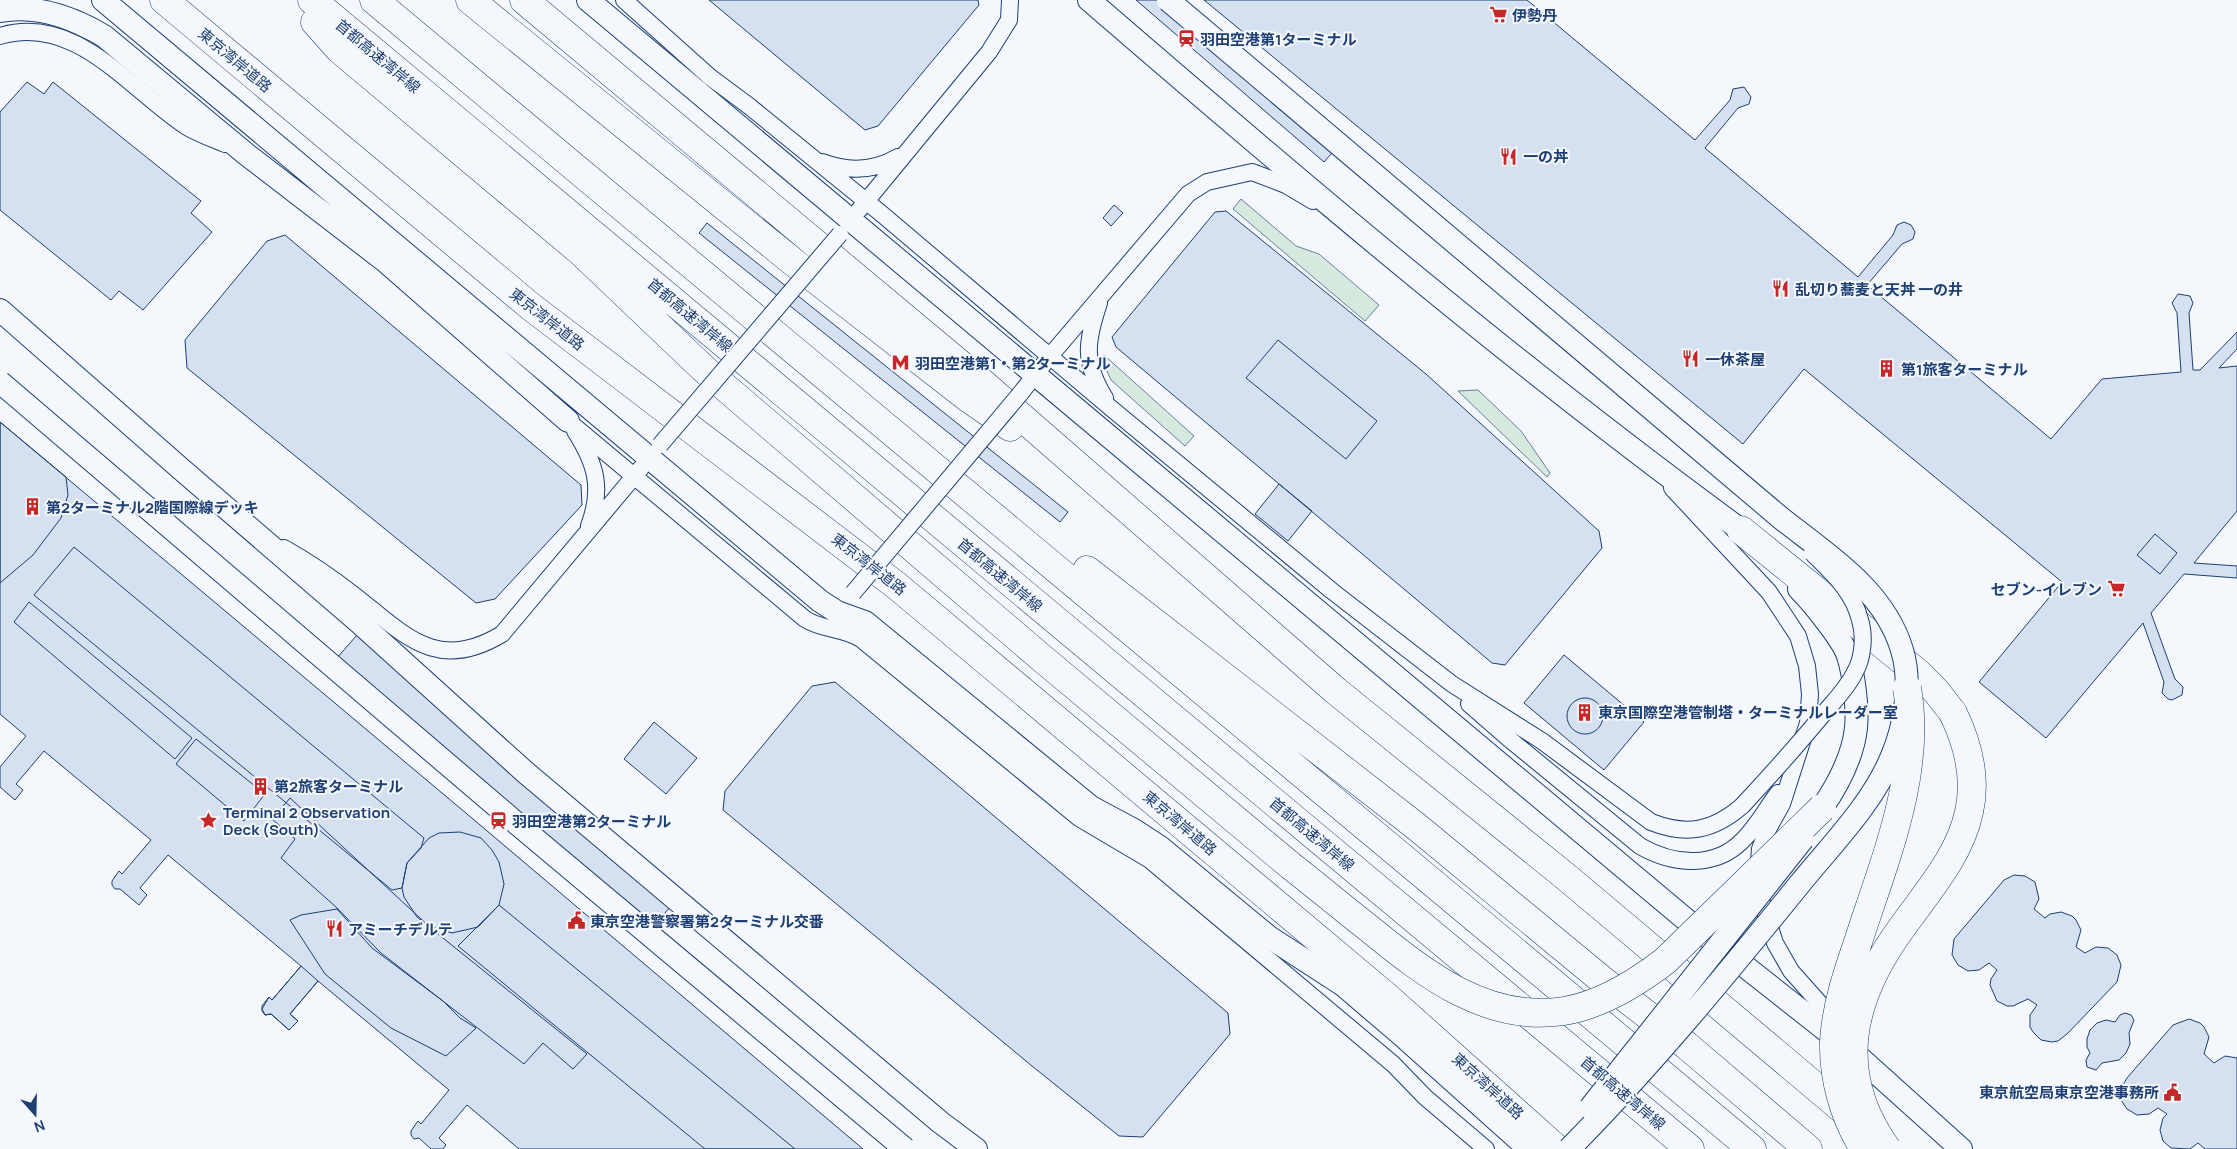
<svg xmlns="http://www.w3.org/2000/svg" width="2237" height="1149" viewBox="0 0 2237 1149" font-family="Manrope,'Noto Sans JP',sans-serif">
<style>
.green{fill:#d7e8df;stroke:#687fa3}
.building{fill:#d5e0f0;stroke:#1d3f73}
.lines{fill:none;stroke-linecap:round;stroke-linejoin:round}
.street-casing{stroke:#1d3f73;stroke-width:18}
.secondary-casing{stroke:#1d3f73;stroke-width:24}
.highway-casing{stroke:#1d3f73;stroke-width:29}
.street{stroke:#f4f7fb;stroke-width:16}
.secondary{stroke:#f4f7fb;stroke-width:22}
.highway{stroke:#f4f7fb;stroke-width:28}
.street-bridge-casing{stroke:#1d3f73;stroke-width:18;stroke-linecap:butt}
.secondary-bridge-casing{stroke:#1d3f73;stroke-width:24;stroke-linecap:butt}
.highway-bridge-casing{stroke:#1d3f73;stroke-width:29;stroke-linecap:butt}
.street-bridge{stroke:#f4f7fb;stroke-width:16}
.secondary-bridge{stroke:#f4f7fb;stroke-width:22}
.highway-bridge{stroke:#f4f7fb;stroke-width:28}
.labels{text-anchor:middle;dominant-baseline:central;stroke-width:4;stroke-linejoin:round;paint-order:stroke}
.poi-label{font-size:15px;font-weight:bold;fill:#1d3f73;stroke:#f4f7fb;text-anchor:start}
.street-label{font-size:15px;fill:#1d3f73;stroke:#f4f7fb}
</style>
<rect width="100%" height="100%" fill="#f4f7fb"/>
<path class="green" d="M 1241,199 L 1296,246 L 1319,254 L 1379,305 L 1365,321 L 1233,209 Z
M 1104,355 L 1194,436 L 1185,446 L 1111,380 L 1106,369 Z
M 1478,390 L 1521,431 L 1550,473 L 1547,477 L 1458,391 Z"/>
<path class="building" d="M 709,0 L 978,0 L 979,5 L 878,126 L 865,130 Z
M 1136,0 L 1185,0 L 1345,138 L 1324,162 Z
M 1204,0 L 1527,0 L 1695,140 L 1730,100 L 1733,89 L 1744,87 L 1751,97 L 1749,104 L 1738,108 L 1705,148 L 1858,277 L 1893,235 L 1897,225 L 1904,222 L 1911,225 L 1915,232 L 1913,239 L 1902,244 L 1867,285 L 2051,439 L 2102,379 L 2181,372 L 2177,313 L 2172,303 L 2178,294 L 2190,296 L 2193,303 L 2189,313 L 2193,370 L 2200,370 L 2237,332 L 2237,349 L 2219,368 L 2237,366 L 2237,511 L 2194,563 L 2237,566 L 2237,578 L 2184,574 L 2151,613 L 2175,679 L 2183,687 L 2182,695 L 2172,700 L 2168,699 L 2162,693 L 2164,682 L 2143,623 L 2046,738 L 1979,682 L 2062,582 L 1804,369 L 1743,444 Z
M 27,82 L 44,94 L 53,82 L 201,201 L 191,213 L 212,232 L 143,310 L 119,291 L 111,300 L 0,210 L 0,112 Z
M 1114,205 L 1123,213 L 1111,226 L 1103,218 Z
M 1226,211 L 1426,374 L 1599,531 L 1602,548 L 1505,665 L 1492,663 L 1116,347 L 1112,337 L 1215,212 Z
M 707,223 L 1068,512 L 1060,522 L 699,233 Z
M 285,235 L 581,485 L 582,505 L 495,599 L 476,603 L 187,368 L 185,340 L 267,241 Z
M 1278,340 L 1377,421 L 1346,459 L 1246,378 Z
M 0,422 L 473,819 L 863,1149 L 519,1149 L 467,1105 L 439,1138 L 446,1145 L 443,1149 L 431,1149 L 419,1138 L 414,1139 L 411,1135 L 411,1131 L 418,1121 L 421,1124 L 449,1090 L 318,981 L 290,1014 L 298,1021 L 289,1030 L 271,1014 L 265,1015 L 262,1011 L 262,1006 L 269,997 L 272,1000 L 301,966 L 168,855 L 140,888 L 147,895 L 139,905 L 120,889 L 115,889 L 112,885 L 112,881 L 119,871 L 122,874 L 151,840 L 44,751 L 16,784 L 23,790 L 15,800 L 0,787 L 0,767 L 26,736 L 0,714 Z
M 0,422 L 66,477 L 68,495 L 61,518 L 33,555 L 0,583 Z
M 1279,484 L 1312,511 L 1288,541 L 1255,514 Z
M 2155,534 L 2177,553 L 2160,574 L 2137,555 Z
M 74,547 L 424,838 L 421,848 L 407,863 L 402,888 L 392,890 L 34,595 Z
M 29,602 L 192,738 L 175,759 L 14,622 Z
M 357,635 L 671,906 L 650,930 L 336,659 Z
M 1564,655 L 1644,722 L 1604,770 L 1524,703 Z
M 835,682 L 1228,1013 L 1230,1034 L 1143,1137 L 1119,1136 L 1032,1066 L 723,810 L 725,791 L 812,686 Z
M1567 716a18 18 0 1 1 36 0a18 18 0 1 1-36 0Z
M 654,722 L 697,758 L 666,794 L 624,759 Z
M 196,739 L 265,794 L 244,821 L 176,764 Z
M 290,798 L 433,930 L 587,1054 L 573,1069 L 543,1043 L 524,1064 L 381,953 L 336,907 L 281,858 L 295,839 L 272,819 Z
M 460,832 L 481,838 L 492,850 L 499,862 L 504,884 L 499,905 L 478,927 L 452,933 L 429,926 L 417,917 L 404,897 L 402,888 L 407,863 L 429,838 L 439,833 Z
M 2014,875 L 2025,876 L 2035,882 L 2039,899 L 2034,909 L 2045,918 L 2050,914 L 2061,912 L 2072,916 L 2076,920 L 2081,930 L 2076,947 L 2085,953 L 2096,947 L 2108,948 L 2117,955 L 2121,965 L 2117,982 L 2067,1034 L 2058,1041 L 2052,1042 L 2041,1040 L 2033,1032 L 2030,1027 L 2030,1015 L 2037,1005 L 2028,999 L 2013,1006 L 2007,1006 L 1997,1001 L 1990,985 L 1991,979 L 1997,970 L 1989,963 L 1979,970 L 1968,971 L 1958,965 L 1952,955 L 1954,939 L 2004,880 Z
M 499,905 L 795,1149 L 705,1149 L 458,946 Z
M 337,909 L 372,948 L 443,1001 L 460,1018 L 476,1028 L 446,1056 L 391,1028 L 325,974 L 290,920 L 301,915 Z
M 301,966 L 318,981 L 290,1014 L 298,1021 L 289,1030 L 271,1014 L 265,1015 L 262,1009 L 269,997 L 272,1000 Z
M 2125,1013 L 2131,1015 L 2134,1020 L 2129,1033 L 2130,1044 L 2126,1053 L 2119,1060 L 2102,1063 L 2096,1070 L 2087,1067 L 2086,1060 L 2090,1053 L 2087,1047 L 2087,1039 L 2090,1030 L 2097,1023 L 2106,1020 L 2115,1022 L 2120,1015 Z
M 2189,1019 L 2200,1023 L 2204,1027 L 2209,1037 L 2204,1054 L 2214,1063 L 2225,1056 L 2237,1058 L 2237,1149 L 2205,1149 L 2198,1143 L 2190,1149 L 2171,1148 L 2163,1141 L 2160,1130 L 2163,1118 L 2167,1114 L 2158,1108 L 2149,1114 L 2137,1115 L 2127,1109 L 2121,1100 L 2121,1088 L 2127,1078 L 2173,1025 Z"/>
<g class="lines">
<defs>
<path id="street" d="M 624,0 L 710,77 L 749,106 L 883,215 L 1112,409 L 1332,591 L 1452,684 L 1542,741 L 1651,822 C 1687,836 1713,831 1742,806
M 0,36 C 76,13 130,90 187,127 C 199,134 213,139 225,144
M 822,162 C 848,172 874,171 898,157
M 859,210 L 989,52 L 1009,20 L 1010,0
M 1099,303 C 1086,342 1083,362 1105,398
M 1020,394 L 1050,356 L 1188,194 L 1207,182 L 1252,172 L 1286,185 L 1313,201
M 568,421 L 805,619 C 822,630 843,628 861,639 L 1079,818 L 1150,860 L 1393,1064 L 1425,1097 L 1486,1149
M 575,431 C 596,464 603,488 589,526
M 1672,488 L 1769,592 L 1798,636 L 1807,666 L 1810,694 L 1808,723 L 1782,804 L 1767,831 L 1760,849 L 1758,874 L 1762,903 L 1775,943 L 1791,971 L 1831,1016 L 1838,1027
M 284,548 C 309,562 331,577 354,595 C 404,634 436,674 502,634 L 641,468
M 1469,704 L 1508,738 L 1640,846 C 1673,865 1715,869 1743,840 C 1757,826 1766,809 1778,793"/>
<path id="secondary" d="M 103,0 L 820,601 L 837,612 L 865,622 L 1091,807 L 1134,830 L 1160,847 L 1269,937 L 1343,985 L 1405,1038 L 1529,1149
M 588,0 L 1690,923 L 1851,1050 L 1961,1149
M 1089,0 C 1301,183 1515,365 1741,530 L 1753,541
M 0,11 C 37,4 72,17 104,36 L 246,154 L 385,261 L 568,421
M 0,310 L 181,469 L 361,624 L 525,772 L 940,1122 L 976,1149
M 1799,589 C 1812,602 1843,640 1848,656 C 1854,675 1858,709 1856,728 C 1853,756 1837,786 1822,808"/>
<path id="highway" d="M 164,0 L 530,306 L 897,586 L 1386,996 L 1557,1149
M 312,0 L 1690,1149
M 374,0 L 1752,1149
M 470,0 L 792,261 L 968,398 L 1010,427
M 524,0 L 979,380 L 1336,691 L 1565,876 L 1854,1119
M 315,22 L 340,50 L 581,252 L 705,370 L 1044,660 L 1291,866
M 1741,530 L 1918,673 L 1936,691 L 1953,713
M 1087,570 L 1417,827 L 1601,979 L 1686,1045 L 1808,1149"/>
</defs>
<use href="#street" class="street-casing"/>
<use href="#secondary" class="secondary-casing"/>
<use href="#highway" class="highway-casing"/>
<use href="#street" class="street"/>
<use href="#secondary" class="secondary"/>
<use href="#highway" class="highway"/>
<defs>
<path id="street-bridge" d="M 660,445 L 840,234
M 853,593 L 1020,394
M 1742,806 C 1769,777 1795,748 1820,718 C 1832,703 1847,689 1855,672 C 1863,658 1865,636 1860,620 C 1853,591 1832,573 1812,553"/>
<path id="secondary-bridge" d="M 1168,0 L 1782,519 C 1829,556 1884,590 1902,650 C 1912,683 1905,725 1892,756 C 1872,805 1831,845 1798,886 C 1725,976 1651,1066 1569,1149
M 0,382 L 515,822 L 905,1149
M 1590,1108 L 1803,839"/>
<path id="highway-bridge" d="M 1291,866 C 1318,887 1344,909 1371,930 C 1426,975 1488,1023 1564,1011 C 1601,1005 1635,984 1665,961 L 1822,808
M 1864,1149 C 1844,1117 1833,1079 1834,1041 C 1836,1007 1847,974 1858,942 C 1884,861 1922,774 1907,688
M 1887,1149 C 1832,1072 1850,998 1903,926 C 1928,891 1960,855 1969,812 C 1977,777 1968,744 1953,713"/>
</defs>
<use href="#street-bridge" class="street-bridge-casing"/>
<use href="#secondary-bridge" class="secondary-bridge-casing"/>
<use href="#highway-bridge" class="highway-bridge-casing"/>
<use href="#street-bridge" class="street-bridge"/>
<use href="#secondary-bridge" class="secondary-bridge"/>
<use href="#highway-bridge" class="highway-bridge"/>
</g>
<defs>
<symbol id="supermarket-bare" viewBox="-9 -9 18 18"><path d="M-6-5.5h2.5l.6 2H6L4.5 2H-2.5L-4.4-4H-6ZM-1.5 3.2a1.3 1.3 0 1 0 .1 0ZM3 3.2a1.3 1.3 0 1 0 .1 0Z" fill="#c62828" stroke="#f4f7fb" stroke-width="2.5" paint-order="stroke"/></symbol>
<symbol id="station-bare" viewBox="-9 -9 18 18"><path d="M-3-6H3Q5-6 5-4V2Q5 4 3 4L4.5 6H3L1.5 4h-3L-3 6H-4.5L-3 4Q-5 4-5 2V-4Q-5-6-3-6ZM-3.5-4v3h7v-3ZM-3.5 1v1.5H-2V1ZM2 1v1.5H3.5V1Z" fill="#c62828" stroke="#f4f7fb" stroke-width="2.5" paint-order="stroke"/></symbol>
<symbol id="restaurant-bare" viewBox="-9 -9 18 18"><path d="M-5-6h1v4h1v-4h1v4h1v-4h1v5L-1.5 .5V6h-2V.5L-5-1ZM5-6V6H3V1.5H1.5Q1.5-4 5-6Z" fill="#c62828" stroke="#f4f7fb" stroke-width="2.5" paint-order="stroke"/></symbol>
<symbol id="metro-bare" viewBox="-9 -9 18 18"><path d="M-5.5 5V-5H-3L0 0L3-5H5.5V5H3V-.5L0 4L-3-.5V5Z" fill="#c62828" stroke="#f4f7fb" stroke-width="2.5" paint-order="stroke"/></symbol>
<symbol id="building-bare" viewBox="-9 -9 18 18"><path d="M-4-6H4V6H1V3H-1V6H-4ZM-2.5-4.3h1.7v1.8h-1.7ZM.8-4.3h1.7v1.8H.8ZM-2.5-1h1.7V.8h-1.7ZM.8-1h1.7V.8H.8Z" fill="#c62828" stroke="#f4f7fb" stroke-width="2.5" paint-order="stroke"/></symbol>
<symbol id="sight-bare" viewBox="-9 -9 18 18"><path d="M0-6L1.8-2.2L6-1.7L2.9 1.2L3.7 5.4L0 3.3L-3.7 5.4L-2.9 1.2L-6-1.7L-1.8-2.2Z" fill="#c62828" stroke="#f4f7fb" stroke-width="2.5" paint-order="stroke"/></symbol>
<symbol id="civic-bare" viewBox="-9 -9 18 18"><path d="M-.6-6.5H3V-4.5H.6V-3L4-1V1h2V6H-6V1h2V-1L-.6-3ZM-1.2 2.5V6h2.4V2.5Z" fill="#c62828" stroke="#f4f7fb" stroke-width="2.5" paint-order="stroke"/></symbol>
</defs>
<g fill-rule="evenodd">
<use href="#supermarket-bare" x="1486" y="2" width="25" height="25"/>
<use href="#station-bare" x="1174" y="26" width="25" height="25"/>
<use href="#restaurant-bare" x="1496" y="144" width="25" height="25"/>
<use href="#restaurant-bare" x="1768" y="276" width="25" height="25"/>
<use href="#restaurant-bare" x="1678" y="346" width="25" height="25"/>
<use href="#metro-bare" x="888" y="350" width="25" height="25"/>
<use href="#building-bare" x="1874" y="356" width="25" height="25"/>
<use href="#building-bare" x="20" y="494" width="25" height="25"/>
<use href="#supermarket-bare" x="2104" y="576" width="25" height="25"/>
<use href="#building-bare" x="1572" y="700" width="25" height="25"/>
<use href="#building-bare" x="248" y="774" width="25" height="25"/>
<use href="#sight-bare" x="196" y="808" width="25" height="25"/>
<use href="#station-bare" x="486" y="808" width="25" height="25"/>
<use href="#civic-bare" x="564" y="908" width="25" height="25"/>
<use href="#restaurant-bare" x="322" y="916" width="25" height="25"/>
<use href="#civic-bare" x="2160" y="1080" width="25" height="25"/>
</g>
<g class="labels">
<g class="poi-label">
<text x="1512" y="15">伊勢丹</text>
<text x="1200" y="39">羽田空港第1ターミナル</text>
<text x="1523" y="156">一の丼</text>
<text x="1795" y="289">乱切り蕎麦と天丼 一の井</text>
<text x="1705" y="359">一休茶屋</text>
<text x="915" y="363">羽田空港第1・第2ターミナル</text>
<text x="1901" y="369">第1旅客ターミナル</text>
<text x="46" y="507">第2ターミナル2階国際線デッキ</text>
<text x="2102" y="589" text-anchor="end">セブン-イレブン</text>
<text x="1598" y="712">東京国際空港管制塔・ターミナルレーダー室</text>
<text x="274" y="786">第2旅客ターミナル</text>
<text x="223" y="812">Terminal 2 Observation<tspan x="223" dy="17">Deck (South)</tspan></text>
<text x="512" y="821">羽田空港第2ターミナル</text>
<text x="590" y="921">東京空港警察署第2ターミナル交番</text>
<text x="348" y="929">アミーチデルテ</text>
<text x="2159" y="1092" text-anchor="end">東京航空局東京空港事務所</text>
</g>
<g class="street-label">
<text transform="translate(378 56) rotate(40)">首都高速湾岸線</text>
<text transform="translate(235 60) rotate(40)">東京湾岸道路</text>
<text transform="translate(690 315) rotate(40)">首都高速湾岸線</text>
<text transform="translate(547 319) rotate(38)">東京湾岸道路</text>
<text transform="translate(869 564) rotate(38)">東京湾岸道路</text>
<text transform="translate(1000 575) rotate(40)">首都高速湾岸線</text>
<text transform="translate(1180 823) rotate(40)">東京湾岸道路</text>
<text transform="translate(1312 834) rotate(40)">首都高速湾岸線</text>
<text transform="translate(1488 1086) rotate(42)">東京湾岸道路</text>
<text transform="translate(1623 1093) rotate(40)">首都高速湾岸線</text>
</g>
</g>
<g transform="translate(35 1114) rotate(160)" stroke="#f4f7fb" stroke-width="4" paint-order="stroke">
<path d="M0-4L9 19L0 12L-9 19Z" fill="#1d3f73"/>
<text y="-8" font-size="14" font-weight="bold" text-anchor="middle" fill="#1d3f73">N</text>
</g>
</svg>
